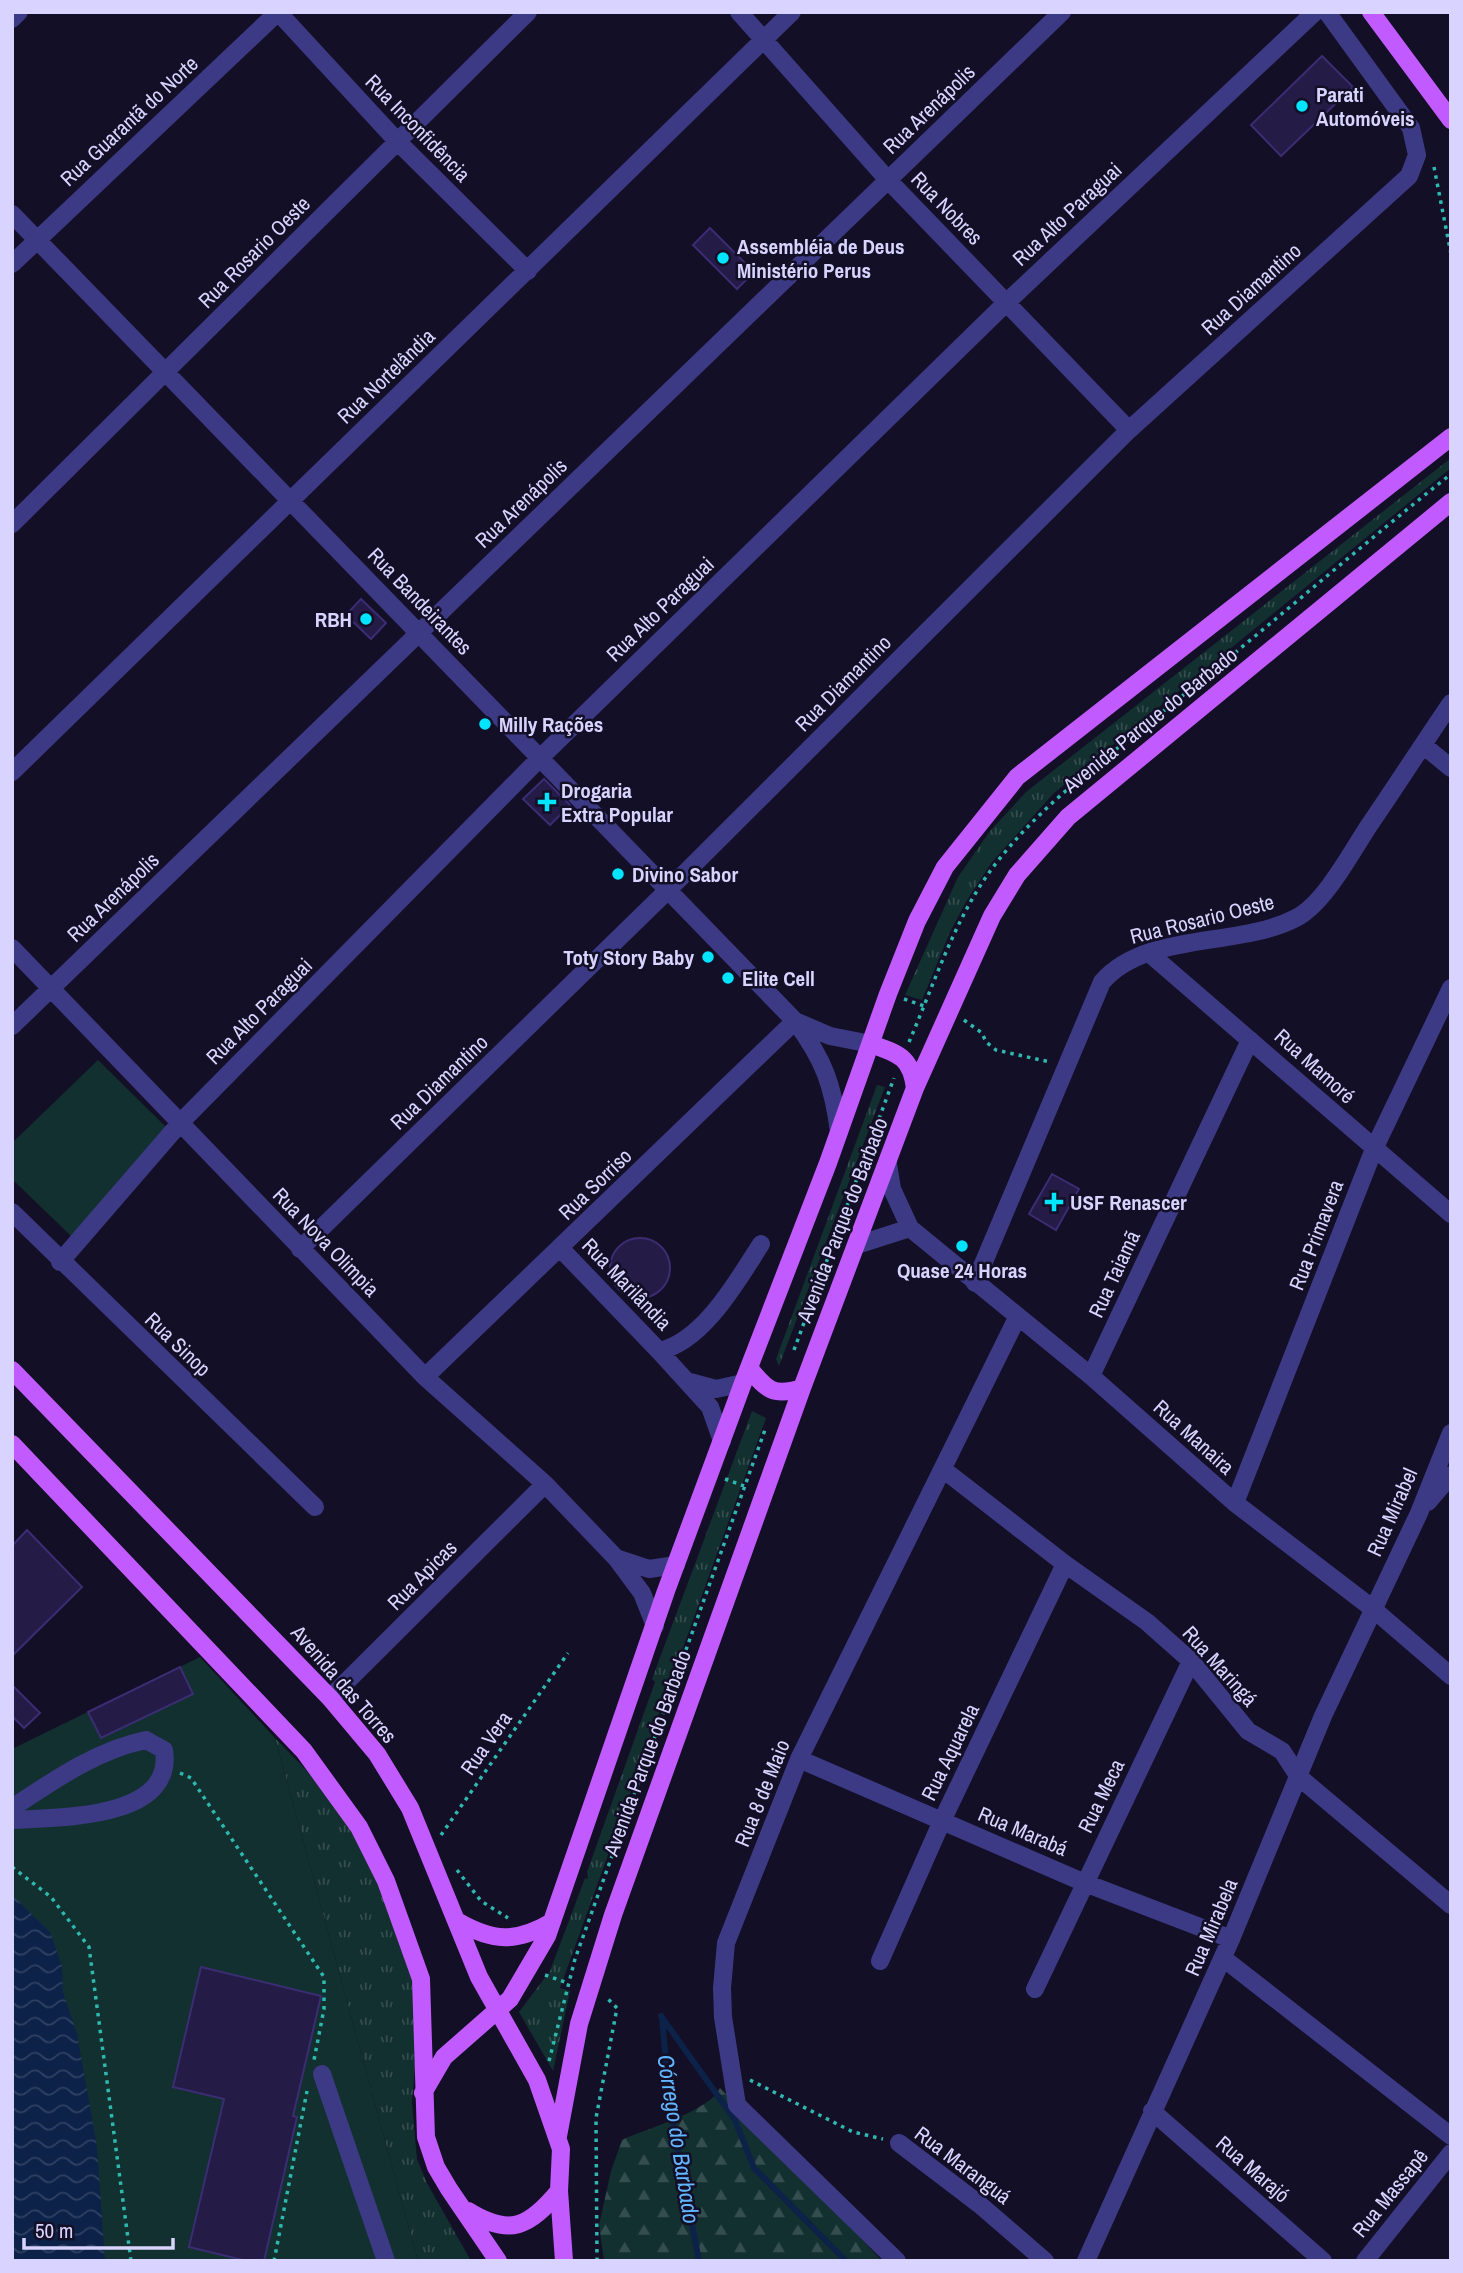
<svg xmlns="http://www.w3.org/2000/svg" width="1463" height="2273" viewBox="0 0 1463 2273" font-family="'Archivo Narrow',sans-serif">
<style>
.grass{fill:url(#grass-tufts)}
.forest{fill:url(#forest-firs)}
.green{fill:#12302f}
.water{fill:url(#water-waves)}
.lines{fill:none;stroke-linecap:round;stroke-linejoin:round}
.stream{stroke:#0c2248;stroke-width:6}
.building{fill:#241b47;stroke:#3b2d73;stroke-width:2}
.path{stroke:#2fb8b0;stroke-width:3.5;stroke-dasharray:3.5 5;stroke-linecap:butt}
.minor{stroke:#3d3a85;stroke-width:18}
.major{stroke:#c25bff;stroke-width:18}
.poi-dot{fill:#00e5ff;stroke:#130f26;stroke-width:2.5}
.labels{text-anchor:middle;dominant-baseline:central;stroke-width:5;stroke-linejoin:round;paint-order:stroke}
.poi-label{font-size:21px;font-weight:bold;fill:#d9d4ff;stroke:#130f26;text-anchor:start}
.street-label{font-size:21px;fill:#d9d4ff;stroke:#130f26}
.water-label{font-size:23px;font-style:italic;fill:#62b6ff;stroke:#130f26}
</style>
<defs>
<pattern id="grass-tufts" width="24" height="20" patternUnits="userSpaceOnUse" patternTransform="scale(1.75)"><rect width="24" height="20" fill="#12302f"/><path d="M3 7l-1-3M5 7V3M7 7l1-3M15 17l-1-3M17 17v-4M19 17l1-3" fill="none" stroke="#344d4e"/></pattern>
<pattern id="forest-firs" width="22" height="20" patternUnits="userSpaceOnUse" patternTransform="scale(1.75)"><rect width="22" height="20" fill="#12302f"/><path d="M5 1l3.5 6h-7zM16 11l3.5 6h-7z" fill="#344d4e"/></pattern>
<pattern id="water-waves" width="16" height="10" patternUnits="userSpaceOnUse" patternTransform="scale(1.75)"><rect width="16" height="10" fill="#0c2248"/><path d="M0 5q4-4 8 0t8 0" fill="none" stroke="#2f4163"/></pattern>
</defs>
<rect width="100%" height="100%" fill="#130f26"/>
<path class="grass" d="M 1451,458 L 1451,468 L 1053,794 L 992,862 L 967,900 L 950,932 L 922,1000 L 905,995 L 958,877 L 990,831 L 1026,792 Z
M 877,1085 L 885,1087 L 779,1366 L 776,1359 Z
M 752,1411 L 766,1418 L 560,1988 L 570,1991 L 553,2071 L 519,2012 L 550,1971 L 585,1878 L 588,1879 L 587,1872 L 655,1682 L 652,1679 Z
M 275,1738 L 306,1770 L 350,1825 L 382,1887 L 412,1969 L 416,2056 L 412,2103 L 417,2159 L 427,2183 L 471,2261 L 418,2261 Z"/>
<path class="forest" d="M 720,2088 L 882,2261 L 604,2261 L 599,2225 L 611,2171 L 622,2140 C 645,2129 710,2111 720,2088 Z"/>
<path class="green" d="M 98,1060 L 166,1127 L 72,1237 L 12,1179 L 12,1143 Z
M 200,1657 L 275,1738 L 418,2261 L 12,2261 L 12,1749 Z"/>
<path class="water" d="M 12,1895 L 50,1932 L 62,1966 L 63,1992 L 77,2034 L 97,2147 L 105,2261 L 12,2261 Z"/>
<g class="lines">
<path class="stream" d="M 661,2016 L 735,2120 L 754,2168 L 846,2261
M 662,2017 L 670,2108 L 699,2261"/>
</g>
<path class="building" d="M 1322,56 L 1353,87 L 1281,156 L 1251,125 Z
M 710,228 L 754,272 L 737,289 L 693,245 Z
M 361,599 L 386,623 L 371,639 L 346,615 Z
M 544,779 L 570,805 L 550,825 L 523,799 Z
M 1052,1174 L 1079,1189 L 1056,1230 L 1029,1214 Z
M610 1268a30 30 0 1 1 60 0a30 30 0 1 1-60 0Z
M 27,1530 L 82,1587 L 12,1656 L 12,1546 Z
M 180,1667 L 193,1694 L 101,1738 L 88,1712 Z
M 12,1685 L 40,1713 L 24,1728 L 12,1716 Z
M 201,1967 L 321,1996 L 293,2116 L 297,2117 L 264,2261 L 247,2261 L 189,2247 L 224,2099 L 173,2087 Z"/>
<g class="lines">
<path class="path" d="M 1434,167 L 1451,254
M 904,999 L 924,1006
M 964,1020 L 982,1033 L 986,1042 L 996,1050 L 1050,1062
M 909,1042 C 935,982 956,914 997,862 C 1044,802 1103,761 1161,713 C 1259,635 1353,552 1451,474
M 794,1350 L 894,1078
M 725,1479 L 744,1486
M 180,1773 L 191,1778 L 324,1977 L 324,2009 L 314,2060
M 441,1835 L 568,1653
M 12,1867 L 51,1897 L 89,1947 L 131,2261
M 457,1870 L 481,1901 L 508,1918
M 545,1975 L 568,1983
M 549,2061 L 575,1959 L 766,1427
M 750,2080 L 853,2132 L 883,2139
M 274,2261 L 307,2091
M 597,2261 L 596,2118 L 617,2008 L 605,1996"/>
<path class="minor" d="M 278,12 L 397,141 L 528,271
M 739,12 L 888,180 L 1129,430
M 12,19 L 19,12
M 12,214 L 795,1021 L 425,1377
M 12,264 L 278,12
M 12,524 L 528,12
M 1423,745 L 1451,768
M 12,772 L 792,12
M 12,948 L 425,1377 L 545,1484 L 616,1558
M 1149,953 L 1451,1214
M 12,1026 L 1062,12
M 839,1132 C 833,1085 824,1060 795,1021 L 830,1036 L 871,1044
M 888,1164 L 892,1189 L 910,1228 L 1091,1376 L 1235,1503 L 1372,1608 L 1451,1676
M 12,1212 L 315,1507
M 857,1245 L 910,1228
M 300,1249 L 668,890 L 1129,430 L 1409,176 L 1417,155 L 1411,128 L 1327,12
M 561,1249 L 659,1351 C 703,1342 738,1280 761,1244
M 60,1262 L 181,1122 L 540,758 L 1007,302 L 1315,12
M 975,1283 L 1102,982 C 1146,931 1239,948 1296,918 C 1324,904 1351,853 1368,827 C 1396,786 1423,744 1451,703
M 659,1351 L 710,1407 L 722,1441
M 1091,1376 L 1250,1040
M 690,1382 L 716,1389 L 743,1383
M 944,1470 L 1065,1564 L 1147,1622 L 1191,1661 L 1248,1731 L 1282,1751 L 1299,1777 L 1451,1905
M 1428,1502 L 1451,1475
M 1235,1503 L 1374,1149 L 1451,988
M 655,1626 L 642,1593 L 616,1558 L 649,1569 L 676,1565
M 330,1698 L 545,1484
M 799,1759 L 1085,1883 L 1231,1939
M 12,1808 C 54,1780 97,1750 146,1740 L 164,1750 C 175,1820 58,1817 12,1820
M 1223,1958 L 1451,2136
M 880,1961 L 942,1821 L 1065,1564
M 1035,1989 L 1191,1661
M 322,2074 L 386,2261
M 1152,2111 L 1323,2261
M 899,2143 L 979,2204 L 1045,2261
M 897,2261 L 737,2105 L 723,2017 L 722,1988 L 726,1943 L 799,1759 L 1018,1316
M 1086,2261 L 1231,1939 L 1323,1716 L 1419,1513 L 1451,1433
M 1365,2261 L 1451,2153"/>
<path class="major" d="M 1371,12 L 1451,120
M 871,1044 C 899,1054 911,1057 915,1088
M 749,1368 C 767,1390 773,1397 802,1388
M 12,1370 L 330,1698 L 377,1754 L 410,1808 L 479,1977 L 537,2080 L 561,2149 L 559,2191 L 564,2261
M 12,1444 L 304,1751 L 359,1827 L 386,1881 L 421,1979 L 426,2137 L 436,2167 L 449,2189 L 498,2261
M 457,1921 C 493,1942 516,1943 552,1922
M 423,2093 L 444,2057 L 510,1999 L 547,1936 L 666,1591 L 743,1383 L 828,1163 L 888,994 L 917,921 L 945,867 L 1017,777 L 1451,437
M 558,2136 L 579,2024 L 613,1915 L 802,1388 L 915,1088 L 992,916 L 1017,875 L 1068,817 L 1451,502
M 468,2211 C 510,2237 529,2227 559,2191"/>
</g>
<g class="poi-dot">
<circle cx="1302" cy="106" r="7"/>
<circle cx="723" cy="258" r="7"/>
<circle cx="366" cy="619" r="7"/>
<circle cx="485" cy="724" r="7"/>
<path d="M543.5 791.5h7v7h7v7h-7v7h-7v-7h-7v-7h7z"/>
<circle cx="618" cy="874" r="7"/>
<circle cx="708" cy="957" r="7"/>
<circle cx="728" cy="978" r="7"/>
<path d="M1050.5 1191.5h7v7h7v7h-7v7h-7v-7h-7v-7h7z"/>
<circle cx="962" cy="1246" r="7"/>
</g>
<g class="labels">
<g class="poi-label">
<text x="1316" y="94">Parati<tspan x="1316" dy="24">Automóveis</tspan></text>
<text x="737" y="246">Assembléia de Deus<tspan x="737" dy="24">Ministério Perus</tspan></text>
<text x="352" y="619" text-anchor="end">RBH</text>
<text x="499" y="724">Milly Rações</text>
<text x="561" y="790">Drogaria<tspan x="561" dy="24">Extra Popular</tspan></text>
<text x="632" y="874">Divino Sabor</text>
<text x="694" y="957" text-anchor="end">Toty Story Baby</text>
<text x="742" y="978">Elite Cell</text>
<text x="1070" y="1202">USF Renascer</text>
<text x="962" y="1270" text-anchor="middle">Quase 24 Horas</text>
</g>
<g class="street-label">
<text transform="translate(929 109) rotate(-44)">Rua Arenápolis</text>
<text transform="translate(129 121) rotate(-43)">Rua Guarantã do Norte</text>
<text transform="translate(418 128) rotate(46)">Rua Inconfidência</text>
<text transform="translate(947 208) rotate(46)">Rua Nobres</text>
<text transform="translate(1067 214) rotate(-43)">Rua Alto Paraguai</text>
<text transform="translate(254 252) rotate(-45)">Rua Rosario Oeste</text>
<text transform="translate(1251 289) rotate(-42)">Rua Diamantino</text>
<text transform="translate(386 376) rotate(-44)">Rua Nortelândia</text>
<text transform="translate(521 503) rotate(-44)">Rua Arenápolis</text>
<text transform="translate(420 601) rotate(46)">Rua Bandeirantes</text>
<text transform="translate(660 609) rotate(-44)">Rua Alto Paraguai</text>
<text transform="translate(843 683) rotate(-45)">Rua Diamantino</text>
<text transform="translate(1150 720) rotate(-39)">Avenida Parque do Barbado</text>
<text transform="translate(113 897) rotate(-44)">Rua Arenápolis</text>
<text transform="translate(1202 919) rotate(-14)">Rua Rosario Oeste</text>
<text transform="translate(259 1011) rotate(-45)">Rua Alto Paraguai</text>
<text transform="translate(1315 1066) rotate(42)">Rua Mamoré</text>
<text transform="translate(439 1082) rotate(-44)">Rua Diamantino</text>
<text transform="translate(595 1184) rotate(-44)">Rua Sorriso</text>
<text transform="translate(842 1220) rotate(-69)">Avenida Parque do Barbado</text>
<text transform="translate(1316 1235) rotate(-69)">Rua Primavera</text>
<text transform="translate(326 1242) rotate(46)">Rua Nova Olimpia</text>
<text transform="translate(1114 1274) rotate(-65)">Rua Taiamã</text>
<text transform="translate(627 1284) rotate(46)">Rua Marilândia</text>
<text transform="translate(178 1344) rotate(44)">Rua Sinop</text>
<text transform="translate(1194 1437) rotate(42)">Rua Manaira</text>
<text transform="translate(1392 1512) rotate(-66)">Rua Mirabel</text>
<text transform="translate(422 1575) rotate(-45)">Rua Apicas</text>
<text transform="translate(1220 1666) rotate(48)">Rua Maringá</text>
<text transform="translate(344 1684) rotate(49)">Avenida das Torres</text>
<text transform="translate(486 1743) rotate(-55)">Rua Vera</text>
<text transform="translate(950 1752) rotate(-64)">Rua Aquarela</text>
<text transform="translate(647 1753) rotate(-70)">Avenida Parque do Barbado</text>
<text transform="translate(762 1793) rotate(-68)">Rua 8 de Maio</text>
<text transform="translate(1101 1796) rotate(-64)">Rua Meca</text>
<text transform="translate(1023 1831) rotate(23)">Rua Marabá</text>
<text transform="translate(1211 1927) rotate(-67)">Rua Mirabela</text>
<text transform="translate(963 2165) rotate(37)">Rua Maranguá</text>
<text transform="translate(1253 2169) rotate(41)">Rua Marajó</text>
<text transform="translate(1390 2193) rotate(-51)">Rua Massapê</text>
</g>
<g class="water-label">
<text transform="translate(679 2139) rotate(81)">Córrego do Barbado</text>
</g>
</g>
<rect width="1463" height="2273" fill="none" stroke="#d9d4ff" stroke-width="28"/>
<path d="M24 2238v10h149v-10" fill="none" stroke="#d9d4ff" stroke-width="3.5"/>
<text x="35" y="2238" font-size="21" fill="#d9d4ff" stroke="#130f26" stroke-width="5" paint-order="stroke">50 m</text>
</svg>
